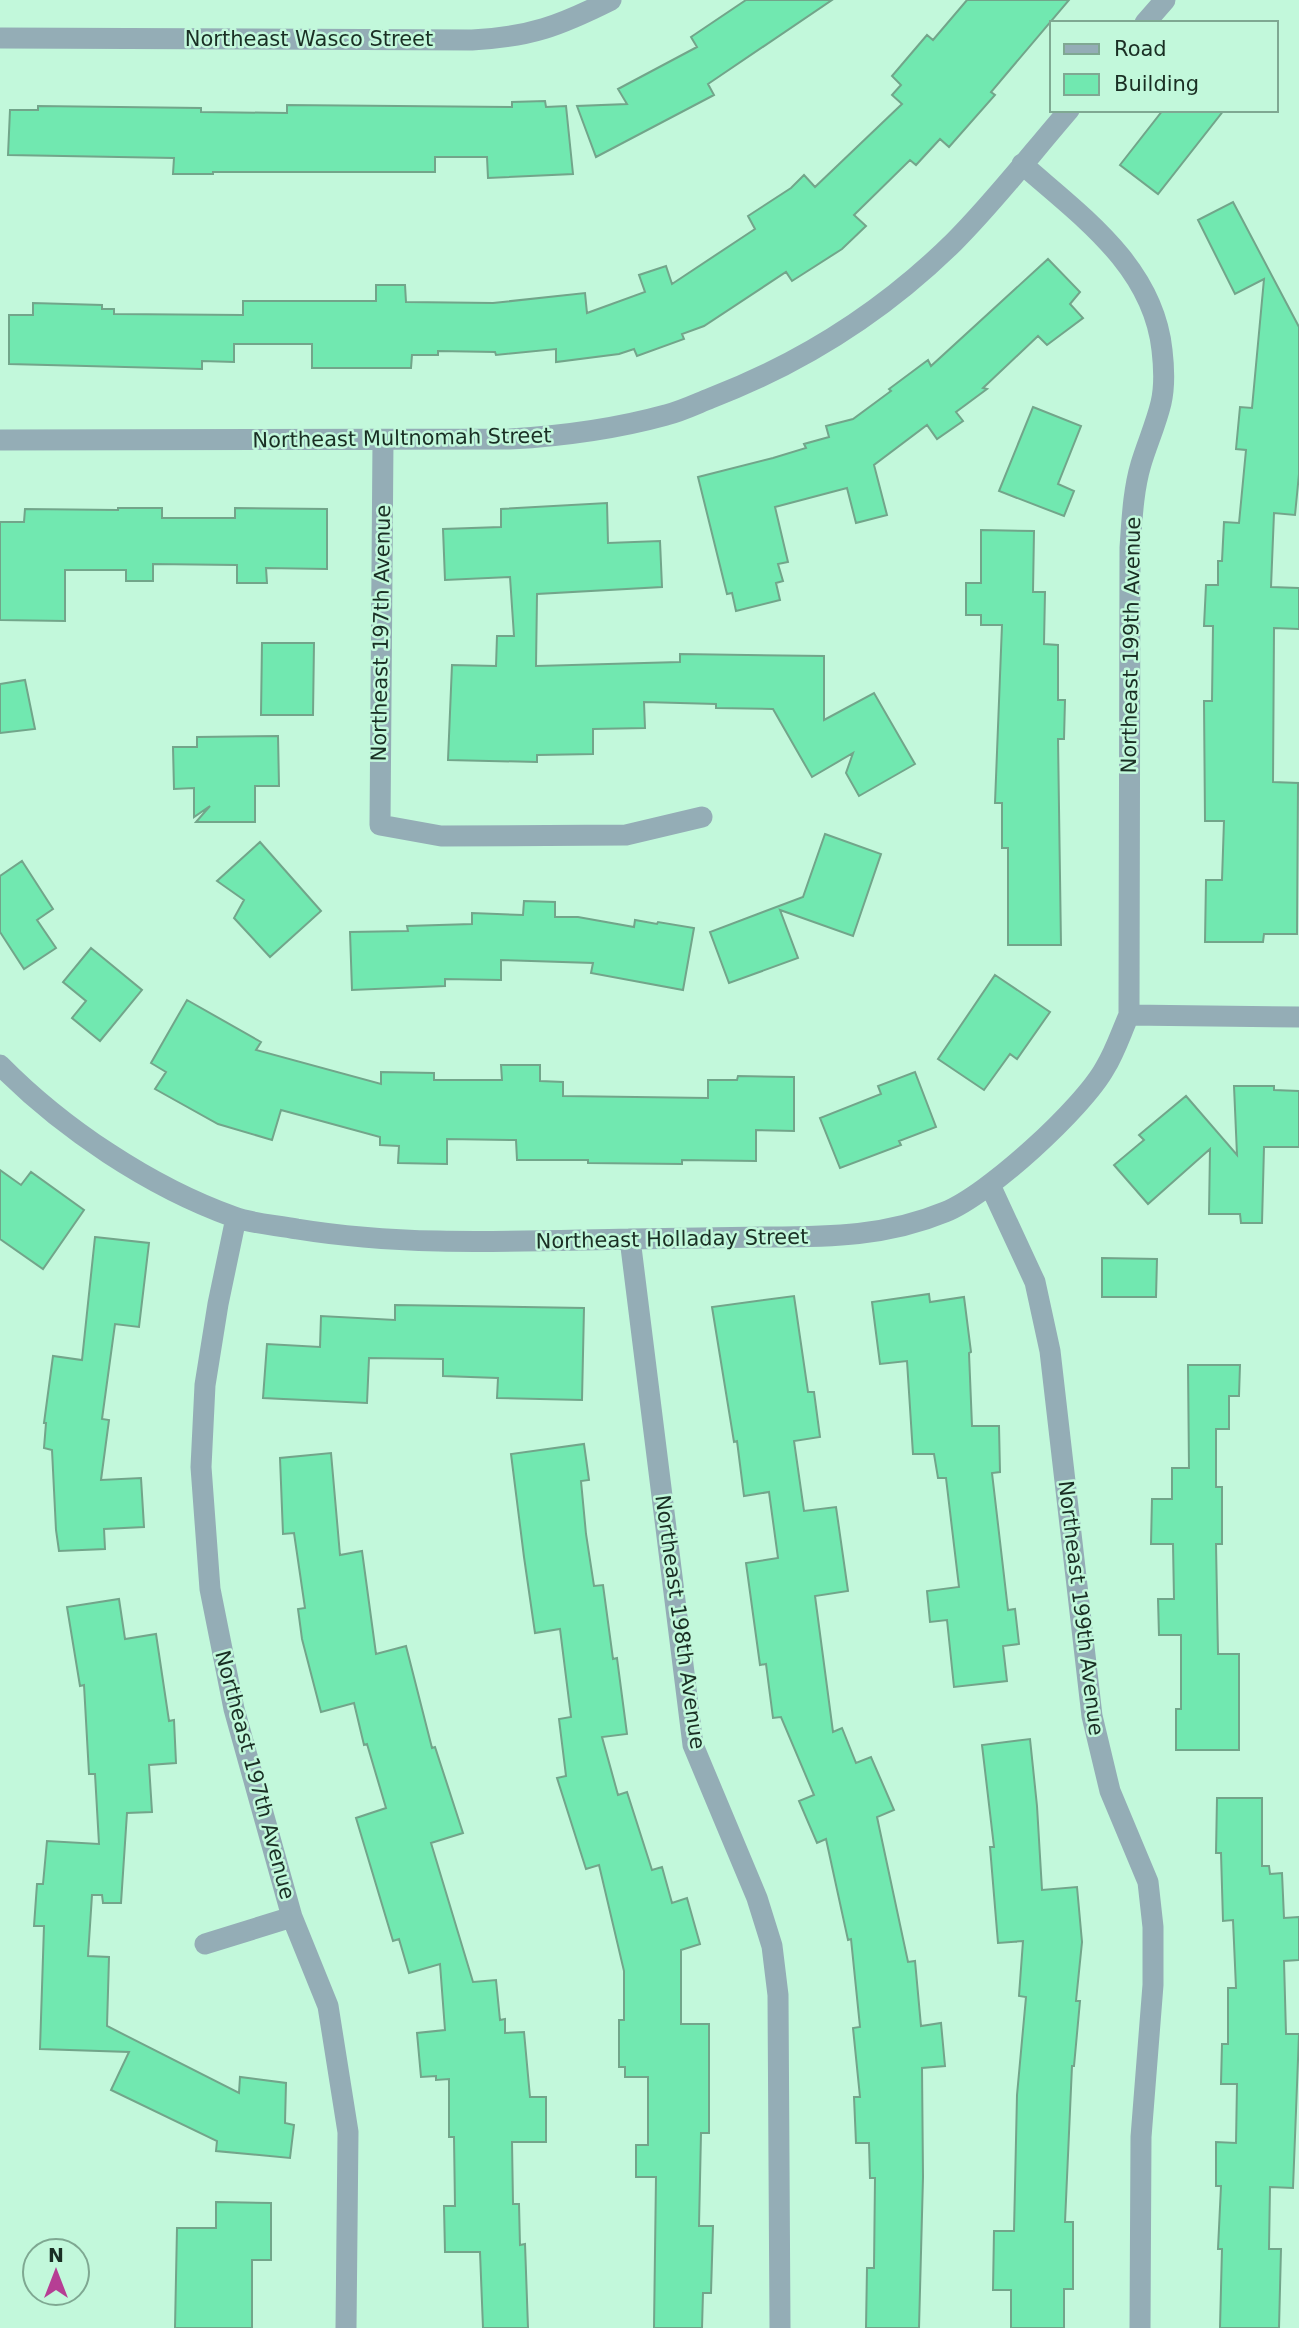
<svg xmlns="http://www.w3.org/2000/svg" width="1299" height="2328" viewBox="0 0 1299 2328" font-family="'DejaVu Sans',sans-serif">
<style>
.building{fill:#71e8b0;stroke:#72a58a;stroke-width:2}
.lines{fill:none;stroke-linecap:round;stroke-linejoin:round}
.minor{stroke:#94adb6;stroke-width:21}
.labels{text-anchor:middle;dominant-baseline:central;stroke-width:5;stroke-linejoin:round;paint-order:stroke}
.street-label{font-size:21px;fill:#1a2f24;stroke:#c2f8db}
</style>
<rect width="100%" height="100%" fill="#c2f8db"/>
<path class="building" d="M 746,0 L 832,0 L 708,84 L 714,95 L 596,157 L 577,106 L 627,104 L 618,89 L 697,47 L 691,37 Z
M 967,0 L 1069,0 L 991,92 L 995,95 L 949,147 L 940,139 L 916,165 L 910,160 L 854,215 L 866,226 L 842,249 L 792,281 L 786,272 L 704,326 L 682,334 L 684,339 L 637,356 L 634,349 L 619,354 L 556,362 L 556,349 L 496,355 L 495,352 L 438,351 L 438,355 L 412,355 L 411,368 L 312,368 L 312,344 L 234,344 L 234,362 L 202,361 L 202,369 L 9,364 L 9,315 L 33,315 L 33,303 L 102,305 L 102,309 L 114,309 L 114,314 L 243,315 L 243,301 L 376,301 L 376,285 L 405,285 L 406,302 L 493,303 L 585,293 L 587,313 L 645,292 L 639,275 L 666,266 L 672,284 L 755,229 L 748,216 L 791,188 L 804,175 L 815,187 L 902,104 L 892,95 L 901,85 L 892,76 L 927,35 L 933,40 Z
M 545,101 L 546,107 L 566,106 L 573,174 L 488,178 L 487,157 L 435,157 L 435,172 L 213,172 L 213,174 L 173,174 L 174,158 L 8,155 L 10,110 L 38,110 L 38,106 L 201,108 L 201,112 L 287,113 L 287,105 L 512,107 L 512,102 Z
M 1163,110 L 1224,110 L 1158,194 L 1120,165 Z
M 1233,202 L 1299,327 L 1299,474 L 1295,515 L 1274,513 L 1271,587 L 1299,588 L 1299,629 L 1274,628 L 1273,782 L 1298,783 L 1297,934 L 1264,934 L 1263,942 L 1205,942 L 1206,880 L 1222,880 L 1224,821 L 1205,821 L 1204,701 L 1212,701 L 1213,626 L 1204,626 L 1206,585 L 1218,585 L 1218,561 L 1222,561 L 1224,522 L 1239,523 L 1246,450 L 1236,449 L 1240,407 L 1252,408 L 1264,279 L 1235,294 L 1198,220 Z
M 1048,259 L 1080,292 L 1070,304 L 1083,318 L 1047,345 L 1038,336 L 983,388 L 987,389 L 956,412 L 963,421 L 937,439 L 927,425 L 874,465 L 887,515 L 856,523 L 847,488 L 775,507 L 788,562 L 778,564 L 783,581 L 776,583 L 780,600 L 736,611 L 732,593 L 727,594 L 698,477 L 773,458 L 806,448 L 804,444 L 829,437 L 826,426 L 853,419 L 891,391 L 889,389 L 928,360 L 931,366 Z
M 1033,407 L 1081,426 L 1058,484 L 1074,491 L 1064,516 L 999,491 Z
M 607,503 L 608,543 L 660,541 L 662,587 L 537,594 L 536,666 L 680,662 L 680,654 L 824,656 L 824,720 L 874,693 L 915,764 L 859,796 L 846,773 L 853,753 L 812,777 L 773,709 L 716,708 L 716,704 L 644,702 L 645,728 L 593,729 L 593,754 L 537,755 L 537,762 L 448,760 L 452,665 L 496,666 L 497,636 L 514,636 L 510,577 L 445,580 L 443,529 L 501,527 L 501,509 Z
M 118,508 L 162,508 L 162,518 L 235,518 L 235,508 L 327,509 L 327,569 L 266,568 L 267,583 L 237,583 L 237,565 L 153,564 L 153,581 L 126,581 L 126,570 L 65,570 L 65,621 L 0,620 L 0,522 L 24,522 L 25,509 L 118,510 Z
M 981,530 L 1034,531 L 1033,592 L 1045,592 L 1044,644 L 1058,645 L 1058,700 L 1065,700 L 1064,739 L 1058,739 L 1061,945 L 1008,945 L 1008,848 L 1002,848 L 1002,803 L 995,803 L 1002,625 L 981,625 L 981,615 L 966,615 L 966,583 L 981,583 Z
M 262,643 L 314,643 L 313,715 L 261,715 Z
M 25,680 L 35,729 L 0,733 L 0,684 Z
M 278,736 L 279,786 L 255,786 L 255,822 L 196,822 L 210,806 L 194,817 L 194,788 L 174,789 L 173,747 L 197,747 L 197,737 Z
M 825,834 L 881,854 L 853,936 L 780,910 L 798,958 L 729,983 L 710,932 L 803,897 Z
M 260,842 L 321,911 L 270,957 L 234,918 L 244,900 L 217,881 Z
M 22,861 L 53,909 L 37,920 L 56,948 L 24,969 L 0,932 L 0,876 Z
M 524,901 L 555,902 L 555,917 L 578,917 L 634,927 L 635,920 L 657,924 L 658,922 L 694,928 L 683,990 L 591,973 L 593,963 L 501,960 L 501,980 L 445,979 L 445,986 L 352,990 L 350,932 L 408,931 L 407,926 L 472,924 L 472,913 L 523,915 Z
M 91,948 L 142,990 L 100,1041 L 72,1018 L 86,1001 L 63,982 Z
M 995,975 L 1050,1012 L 1017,1059 L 1010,1054 L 984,1090 L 938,1059 Z
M 187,1000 L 261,1042 L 256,1050 L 381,1084 L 381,1072 L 434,1073 L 434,1080 L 502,1080 L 501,1065 L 540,1065 L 540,1081 L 563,1082 L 563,1096 L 708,1098 L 708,1080 L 737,1080 L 738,1076 L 794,1077 L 794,1131 L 756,1130 L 756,1161 L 682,1160 L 682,1164 L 588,1163 L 588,1160 L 517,1160 L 516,1140 L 447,1139 L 447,1164 L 398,1163 L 399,1146 L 380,1145 L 380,1137 L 281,1110 L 272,1140 L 218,1124 L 155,1089 L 166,1072 L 151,1063 Z
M 915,1072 L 936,1127 L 899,1141 L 901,1145 L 840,1168 L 820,1118 L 881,1094 L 878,1086 Z
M 1234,1086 L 1274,1086 L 1274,1090 L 1299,1091 L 1299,1147 L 1264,1147 L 1262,1223 L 1241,1223 L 1240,1214 L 1209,1214 L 1210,1149 L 1148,1204 L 1114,1165 L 1144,1140 L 1139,1135 L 1186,1096 L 1237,1155 Z
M 0,1170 L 21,1185 L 31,1172 L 84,1210 L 43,1269 L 0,1239 Z
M 95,1237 L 149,1243 L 139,1327 L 115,1324 L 102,1419 L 109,1420 L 101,1480 L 141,1478 L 144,1527 L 104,1529 L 105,1549 L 59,1551 L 56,1530 L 52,1450 L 44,1448 L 46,1423 L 44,1423 L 53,1356 L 82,1360 Z
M 1102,1258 L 1157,1259 L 1156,1297 L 1102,1297 Z
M 929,1294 L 930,1302 L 964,1297 L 971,1352 L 969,1353 L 972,1426 L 999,1426 L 1000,1472 L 992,1473 L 1008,1610 L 1015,1609 L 1019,1644 L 1003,1646 L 1007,1681 L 954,1687 L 947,1620 L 930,1622 L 927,1591 L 959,1587 L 946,1478 L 938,1478 L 934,1454 L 913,1454 L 907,1361 L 880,1364 L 872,1302 Z
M 794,1296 L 808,1392 L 814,1392 L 820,1437 L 794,1441 L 804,1511 L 836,1507 L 848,1591 L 815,1596 L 833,1732 L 842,1728 L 856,1763 L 871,1757 L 894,1810 L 877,1817 L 908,1962 L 915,1961 L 921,2026 L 941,2023 L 945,2066 L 922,2068 L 923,2177 L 919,2328 L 866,2328 L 867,2268 L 874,2268 L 875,2178 L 870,2178 L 869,2143 L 856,2143 L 854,2097 L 860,2097 L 853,2028 L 860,2027 L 851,1939 L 848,1940 L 826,1839 L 817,1843 L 799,1801 L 814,1795 L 781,1717 L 773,1718 L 766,1664 L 760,1665 L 746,1563 L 778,1558 L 769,1492 L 744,1496 L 737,1441 L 734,1442 L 712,1307 Z
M 395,1305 L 584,1308 L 582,1400 L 497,1398 L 498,1378 L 443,1376 L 443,1359 L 369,1358 L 367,1403 L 263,1398 L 267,1344 L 320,1347 L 321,1316 L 395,1320 Z
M 1188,1365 L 1240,1365 L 1239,1396 L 1229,1396 L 1229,1429 L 1216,1429 L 1216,1487 L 1222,1487 L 1222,1544 L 1216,1544 L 1218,1654 L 1239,1654 L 1239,1750 L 1176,1750 L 1176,1709 L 1181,1709 L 1181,1635 L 1159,1635 L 1158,1599 L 1174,1599 L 1173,1544 L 1151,1544 L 1152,1499 L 1172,1499 L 1172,1468 L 1189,1468 Z
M 584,1444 L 589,1480 L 581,1481 L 586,1534 L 594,1586 L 603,1585 L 613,1659 L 617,1658 L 627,1734 L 602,1737 L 618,1795 L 627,1792 L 652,1870 L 662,1867 L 672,1903 L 687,1898 L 700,1944 L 681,1950 L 681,2024 L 709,2024 L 709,2133 L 701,2133 L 699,2226 L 713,2226 L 711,2293 L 703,2293 L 702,2328 L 654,2328 L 656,2177 L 636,2177 L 636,2145 L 648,2145 L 648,2077 L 625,2077 L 625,2067 L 619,2067 L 619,2020 L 624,2020 L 624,1971 L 599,1865 L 586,1869 L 557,1778 L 566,1776 L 559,1719 L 571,1717 L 560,1629 L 535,1633 L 524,1557 L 511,1454 Z
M 331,1453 L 340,1555 L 362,1551 L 376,1654 L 406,1646 L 432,1748 L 435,1747 L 463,1833 L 431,1843 L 473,1982 L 496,1980 L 500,2020 L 505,2019 L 505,2033 L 524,2032 L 530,2097 L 546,2097 L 546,2142 L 512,2142 L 513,2204 L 519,2204 L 520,2245 L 525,2244 L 528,2328 L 483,2328 L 480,2252 L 445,2252 L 444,2206 L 455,2206 L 454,2137 L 449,2137 L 449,2079 L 436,2080 L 436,2076 L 421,2077 L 417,2033 L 445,2030 L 440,1964 L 409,1973 L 399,1939 L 393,1941 L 356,1818 L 386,1808 L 367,1744 L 364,1745 L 354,1703 L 321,1712 L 302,1639 L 298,1609 L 305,1608 L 294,1533 L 283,1534 L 280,1458 Z
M 119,1599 L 125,1639 L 156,1634 L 169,1721 L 174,1720 L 176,1763 L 149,1765 L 152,1812 L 127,1813 L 121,1903 L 103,1903 L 102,1895 L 92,1895 L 88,1956 L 109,1957 L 107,2026 L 239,2093 L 240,2077 L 286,2083 L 285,2123 L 294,2125 L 290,2158 L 216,2151 L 217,2141 L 111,2090 L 129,2052 L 40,2049 L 44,1926 L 34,1926 L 37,1884 L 43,1884 L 47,1841 L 99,1844 L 95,1774 L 89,1774 L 84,1685 L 80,1686 L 67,1607 Z
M 1030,1739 L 1037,1806 L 1042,1890 L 1077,1887 L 1082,1942 L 1076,2001 L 1080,2001 L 1074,2066 L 1072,2066 L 1065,2222 L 1073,2222 L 1073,2289 L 1064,2289 L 1064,2328 L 1011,2328 L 1011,2290 L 993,2290 L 994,2231 L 1014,2231 L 1017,2095 L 1026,1997 L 1019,1996 L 1023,1941 L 998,1943 L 990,1847 L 994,1847 L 982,1745 Z
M 1217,1798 L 1262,1798 L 1262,1866 L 1269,1866 L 1270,1874 L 1282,1873 L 1284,1918 L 1299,1917 L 1299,1960 L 1284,1961 L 1286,2034 L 1299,2034 L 1293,2188 L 1270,2187 L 1269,2249 L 1281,2249 L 1279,2328 L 1220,2328 L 1222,2249 L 1218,2249 L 1221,2186 L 1216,2186 L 1216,2142 L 1236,2143 L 1237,2084 L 1221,2084 L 1222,2044 L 1228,2044 L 1228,1988 L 1236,1988 L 1233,1920 L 1223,1921 L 1221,1853 L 1216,1853 Z
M 216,2202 L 271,2203 L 271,2260 L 252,2260 L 252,2328 L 175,2328 L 177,2228 L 216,2228 Z"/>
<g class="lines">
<path class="minor" d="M 1145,23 L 1165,0
M 0,38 L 472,40 C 530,37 559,26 611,0
M 1022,164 C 1081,216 1153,266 1162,350 C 1164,367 1165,386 1161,403 C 1156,424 1147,444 1141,464 C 1133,491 1132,520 1130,548 L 1129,1015
M 0,440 L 510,439 C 563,436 615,429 666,415 C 682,411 696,404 711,398 C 802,363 885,310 954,242 C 995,201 1031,154 1069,110
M 383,441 L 380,825 L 441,836 L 626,835 L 702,817
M 0,1065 C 62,1128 150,1187 234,1217 C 253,1224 277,1225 297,1229 C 407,1247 517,1241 629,1239 C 676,1238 722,1238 769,1237 C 831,1237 887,1236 945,1212 C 988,1195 1083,1108 1105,1068 C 1115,1052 1121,1033 1129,1015 L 1299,1017
M 990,1185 L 1035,1282 L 1050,1351 L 1092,1716 L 1110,1791 L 1148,1882 L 1153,1927 L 1153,1985 L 1141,2137 L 1140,2328
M 236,1218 L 218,1304 L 205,1385 L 201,1467 L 210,1589 L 234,1709 L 292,1917 L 328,2006 L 348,2132 L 346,2328
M 630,1239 L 693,1745 L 757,1898 L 772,1946 L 778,1995 L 780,2328
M 205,1944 L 292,1917"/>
</g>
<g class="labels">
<g class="street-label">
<text x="309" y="39">Northeast Wasco Street</text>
<text transform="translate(402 438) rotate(-1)">Northeast Multnomah Street</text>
<text transform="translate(381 633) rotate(-89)">Northeast 197th Avenue</text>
<text transform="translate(1131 645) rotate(-89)">Northeast 199th Avenue</text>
<text transform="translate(672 1239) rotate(-1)">Northeast Holladay Street</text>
<text transform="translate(1081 1608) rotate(83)">Northeast 199th Avenue</text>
<text transform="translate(680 1622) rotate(82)">Northeast 198th Avenue</text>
<text transform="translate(255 1775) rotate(75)">Northeast 197th Avenue</text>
</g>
</g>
<rect x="1050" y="21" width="228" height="91" fill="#c2f8db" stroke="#7fa892" stroke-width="2"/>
<rect x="1064" y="44" width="35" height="10" fill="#94adb6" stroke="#7fa892" stroke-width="2"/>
<text x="1114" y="56" font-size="21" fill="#1a2f24">Road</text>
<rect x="1064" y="74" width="35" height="21" fill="#71e8b0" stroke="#7fa892" stroke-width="2"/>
<text x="1114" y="91" font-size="21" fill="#1a2f24">Building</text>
<g transform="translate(56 2272)"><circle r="33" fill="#c2f8db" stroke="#7fa892" stroke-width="2"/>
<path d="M0-5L12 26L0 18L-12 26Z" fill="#b63e94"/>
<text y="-10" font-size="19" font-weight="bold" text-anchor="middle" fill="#1a2f24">N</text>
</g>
</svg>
